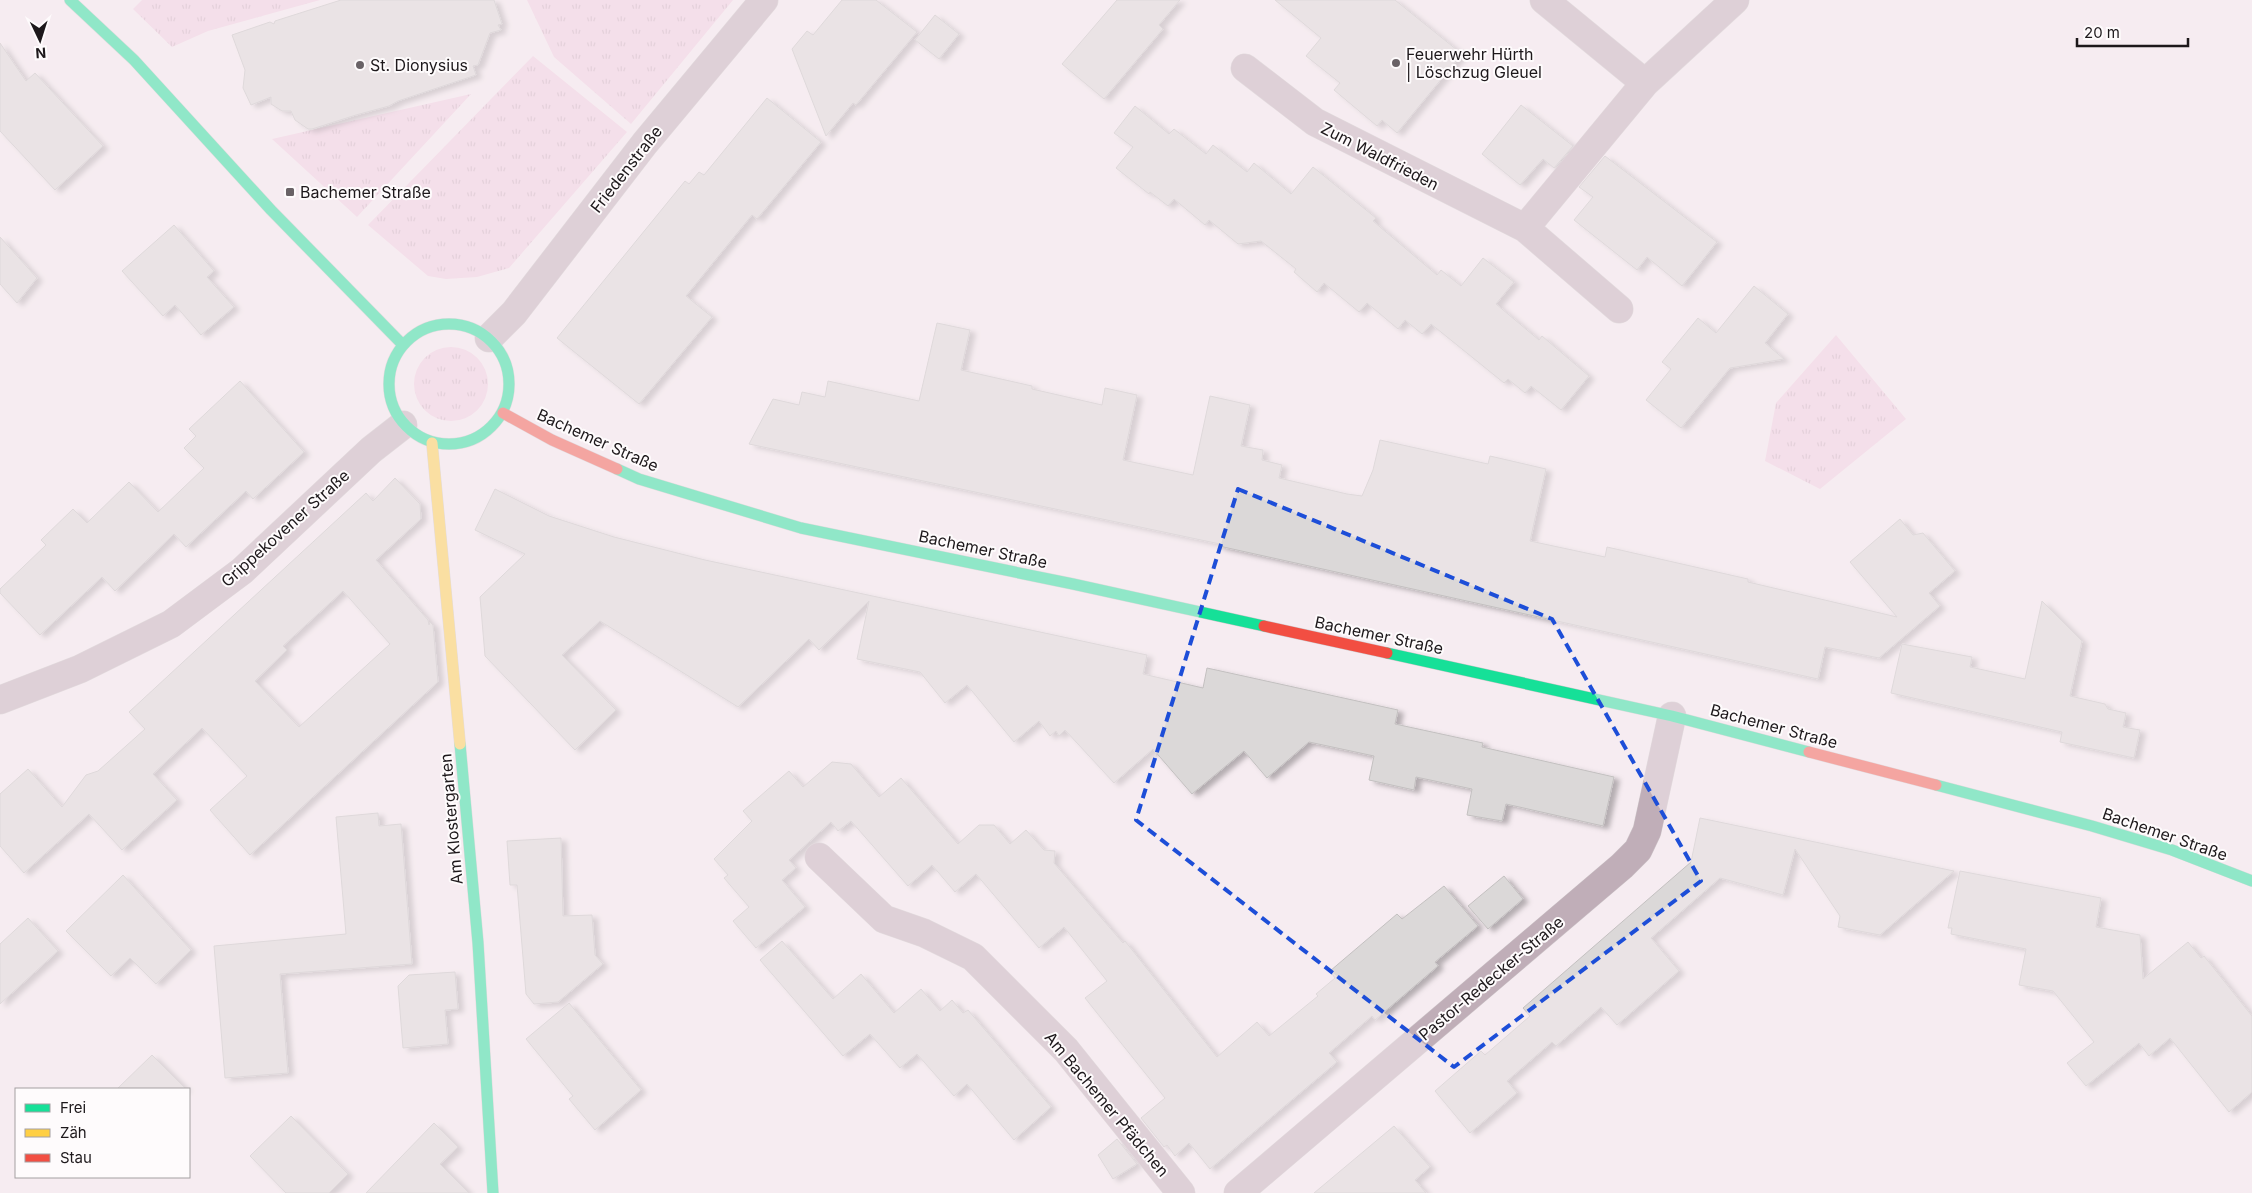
<svg xmlns="http://www.w3.org/2000/svg" width="2252" height="1193" viewBox="0 0 2252 1193" font-family="Inter,sans-serif">
<style>
.grass{fill:url(#grass-tufts)}
.building{fill:#dbd8d8;stroke:#c3c0c0;fill-rule:evenodd;filter:url(#shadow)}
.lines{fill:none;stroke-linecap:round;stroke-linejoin:round}
.street-casing{stroke:#cec7ca;stroke-width:29}
.fast-casing{stroke:#cec7ca;stroke-width:12}
.slow-casing{stroke:#cec7ca;stroke-width:12}
.jam-casing{stroke:#cec7ca;stroke-width:12}
.street{stroke:#c0aeb8;stroke-width:28}
.fast{stroke:#16e098;stroke-width:11}
.slow{stroke:#ffcf43;stroke-width:11}
.jam{stroke:#f24e42;stroke-width:11}
.marked{fill:none;stroke:#1d4ed8;stroke-width:4;stroke-dasharray:10 6;stroke-linejoin:round}
.poi-dot{fill:#696266;stroke:#fefbfc;stroke-width:2}
.labels{text-anchor:middle;dominant-baseline:central;stroke-width:4;stroke-linejoin:round;paint-order:stroke}
.poi-label{font-size:16px;fill:#1d181b;stroke:#fefbfc;text-anchor:start}
.street-label{font-size:16px;fill:#1d181b;stroke:#fefbfc}
</style>
<defs>
<pattern id="grass-tufts" width="24" height="20" patternUnits="userSpaceOnUse" patternTransform="scale(1.25)"><rect width="24" height="20" fill="#f2cee2"/><path d="M3 7l-1-3M5 7V3M7 7l1-3M15 17l-1-3M17 17v-4M19 17l1-3" fill="none" stroke="#cfb0c1"/></pattern>
<filter id="shadow"><feDropShadow dx="5.5" dy="3" stdDeviation="2.5" flood-color="#0004"/></filter>
</defs>
<rect width="100%" height="100%" fill="#f6ecf1"/>
<path class="grass" d="M 142,0 L 320,0 L 208,31 L 172,47 L 133,9 Z
M 527,0 L 733,0 L 631,124 L 554,57 Z
M 533,56 L 627,132 L 509,268 L 477,277 L 446,279 L 428,276 L 368,225 Z
M 471,94 L 357,217 L 272,139 Z
M 1836,335 L 1906,419 L 1820,489 L 1765,461 L 1776,403 Z
M414 384a37 37 0 1 1 74 0a37 37 0 1 1-74 0Z"/>
<path class="building" d="M 341,0 L 494,0 L 502,24 L 498,25 L 501,30 L 490,33 L 478,65 L 473,66 L 476,75 L 398,101 L 389,106 L 356,115 L 312,129 L 308,129 L 295,120 L 291,111 L 282,111 L 271,104 L 271,97 L 251,105 L 243,88 L 245,70 L 232,35 L 270,22 L 274,24 L 275,21 Z
M 842,0 L 876,0 L 917,32 L 856,105 L 853,103 L 826,136 L 792,49 L 807,31 L 813,35 Z
M 1117,0 L 1180,0 L 1159,25 L 1163,29 L 1104,99 L 1062,64 Z
M 1275,0 L 1395,0 L 1462,54 L 1397,133 L 1382,120 L 1377,126 L 1334,90 L 1340,83 L 1306,56 L 1321,38 Z
M 935,15 L 959,34 L 939,59 L 915,40 Z
M 0,43 L 26,81 L 35,73 L 103,146 L 55,190 L 0,131 Z
M 767,98 L 821,142 L 757,219 L 752,215 L 686,296 L 712,317 L 639,404 L 557,338 L 685,181 L 689,184 L 699,172 L 704,175 Z
M 1521,105 L 1573,146 L 1554,168 L 1543,159 L 1520,185 L 1482,154 Z
M 1135,106 L 1169,134 L 1174,129 L 1206,154 L 1213,145 L 1247,172 L 1254,163 L 1291,194 L 1313,167 L 1376,218 L 1373,221 L 1437,275 L 1441,270 L 1461,286 L 1483,258 L 1514,282 L 1496,304 L 1539,340 L 1542,336 L 1589,376 L 1561,410 L 1531,386 L 1525,393 L 1508,379 L 1504,383 L 1431,324 L 1422,334 L 1405,320 L 1398,329 L 1367,303 L 1359,312 L 1324,283 L 1317,292 L 1294,272 L 1296,269 L 1261,241 L 1238,244 L 1209,220 L 1205,225 L 1174,199 L 1168,206 L 1150,192 L 1149,194 L 1116,168 L 1133,147 L 1114,133 Z
M 1605,156 L 1717,242 L 1682,286 L 1647,257 L 1637,270 L 1574,220 L 1593,197 L 1579,187 Z
M 174,225 L 214,271 L 207,277 L 234,307 L 201,335 L 175,305 L 163,316 L 122,271 Z
M 0,237 L 37,278 L 17,303 L 0,284 Z
M 1754,286 L 1788,314 L 1765,343 L 1784,359 L 1730,368 L 1681,428 L 1646,400 L 1671,369 L 1662,362 L 1698,318 L 1716,333 Z
M 937,323 L 970,330 L 961,370 L 1032,386 L 1032,389 L 1102,405 L 1105,388 L 1137,395 L 1123,460 L 1193,475 L 1210,396 L 1250,405 L 1241,446 L 1263,450 L 1262,460 L 1282,465 L 1279,478 L 1347,494 L 1362,496 L 1373,470 L 1380,440 L 1488,464 L 1490,456 L 1546,469 L 1530,541 L 1605,557 L 1607,547 L 1748,579 L 1748,582 L 1897,617 L 1850,562 L 1900,519 L 1913,535 L 1923,533 L 1955,571 L 1929,593 L 1940,606 L 1879,658 L 1825,647 L 1818,679 L 1219,546 L 1220,544 L 749,444 L 773,399 L 799,405 L 802,392 L 825,397 L 828,381 L 919,401 Z
M 240,381 L 304,452 L 253,499 L 246,491 L 186,547 L 174,534 L 115,591 L 102,577 L 40,635 L 0,593 L 0,589 L 46,545 L 41,540 L 73,509 L 87,523 L 129,482 L 158,512 L 204,468 L 184,448 L 196,436 L 189,429 Z
M 395,478 L 420,504 L 421,519 L 376,560 L 428,620 L 429,625 L 430,622 L 433,625 L 438,682 L 250,855 L 210,810 L 247,776 L 202,728 L 153,774 L 177,800 L 122,850 L 89,814 L 24,873 L 0,846 L 0,794 L 28,769 L 62,807 L 86,775 L 98,771 L 145,729 L 129,712 L 366,493 L 373,501 ZM 343,591 L 390,644 L 299,727 L 255,681 L 287,650 L 283,646 Z
M 495,489 L 549,516 L 614,537 L 705,560 L 1147,655 L 1143,674 L 1203,688 L 1207,668 L 1398,710 L 1395,724 L 1483,743 L 1482,747 L 1614,777 L 1603,826 L 1506,804 L 1502,821 L 1467,815 L 1472,789 L 1416,777 L 1414,790 L 1369,780 L 1374,756 L 1309,742 L 1267,778 L 1244,751 L 1192,794 L 1153,749 L 1114,783 L 1065,730 L 1059,736 L 1056,731 L 1050,736 L 1039,721 L 1014,742 L 967,685 L 945,703 L 920,672 L 857,659 L 869,601 L 819,650 L 809,639 L 738,707 L 600,621 L 562,655 L 616,710 L 575,750 L 485,656 L 480,597 L 525,554 L 475,530 Z
M 2042,601 L 2082,641 L 2070,696 L 2105,704 L 2108,709 L 2126,713 L 2123,727 L 2140,730 L 2134,758 L 2060,742 L 2062,732 L 1891,693 L 1902,644 L 1972,657 L 1970,667 L 2025,679 Z
M 832,762 L 851,764 L 879,797 L 901,778 L 958,844 L 979,825 L 994,825 L 1010,844 L 1026,830 L 1044,850 L 1055,851 L 1054,863 L 1123,943 L 1125,941 L 1217,1057 L 1257,1022 L 1269,1036 L 1318,996 L 1316,994 L 1335,978 L 1330,971 L 1397,914 L 1402,919 L 1444,886 L 1478,926 L 1435,962 L 1438,966 L 1375,1020 L 1372,1016 L 1329,1053 L 1337,1062 L 1210,1169 L 1189,1143 L 1175,1156 L 1167,1145 L 1164,1147 L 1141,1118 L 1165,1098 L 1085,998 L 1107,981 L 1064,927 L 1039,948 L 976,874 L 955,892 L 932,865 L 908,886 L 851,821 L 838,831 L 831,822 L 789,860 L 796,868 L 782,880 L 805,907 L 756,948 L 733,921 L 749,907 L 724,878 L 728,875 L 714,859 L 752,821 L 743,811 L 789,771 L 803,787 Z
M 378,813 L 379,826 L 401,824 L 412,964 L 280,974 L 288,1073 L 225,1078 L 214,946 L 346,934 L 336,817 Z
M 1700,818 L 1954,871 L 1880,935 L 1838,927 L 1840,916 L 1795,849 L 1783,895 L 1720,878 L 1651,938 L 1679,971 L 1617,1025 L 1601,1007 L 1556,1046 L 1552,1042 L 1507,1081 L 1517,1093 L 1470,1133 L 1435,1091 L 1481,1051 L 1485,1055 L 1530,1016 L 1523,1008 L 1691,862 Z
M 561,838 L 563,916 L 592,915 L 595,955 L 603,964 L 558,1002 L 534,1004 L 526,994 L 517,885 L 510,885 L 507,841 Z
M 1960,871 L 2101,898 L 2096,927 L 2140,935 L 2143,979 L 2188,942 L 2201,958 L 2204,956 L 2252,1016 L 2252,1092 L 2229,1112 L 2170,1038 L 2149,1056 L 2139,1043 L 2086,1086 L 2067,1063 L 2094,1042 L 2053,991 L 2019,985 L 2026,949 L 1951,934 L 1952,928 L 1948,928 Z
M 123,875 L 191,950 L 156,984 L 130,958 L 111,976 L 66,931 Z
M 1504,876 L 1523,899 L 1488,929 L 1468,906 Z
M 28,918 L 58,951 L 0,1004 L 0,944 Z
M 782,941 L 833,999 L 861,974 L 894,1013 L 921,989 L 940,1011 L 952,1000 L 963,1013 L 968,1010 L 1051,1107 L 1014,1140 L 967,1084 L 954,1096 L 917,1054 L 900,1068 L 870,1034 L 843,1056 L 760,960 Z
M 455,972 L 458,1009 L 445,1010 L 448,1044 L 403,1048 L 398,986 L 409,975 Z
M 569,1003 L 641,1090 L 595,1130 L 569,1099 L 573,1096 L 526,1039 Z
M 152,1055 L 186,1089 L 117,1089 Z
M 291,1116 L 348,1174 L 329,1193 L 286,1193 L 250,1156 Z
M 434,1123 L 458,1147 L 440,1164 L 469,1193 L 366,1193 Z
M 1394,1126 L 1430,1167 L 1415,1180 L 1426,1193 L 1314,1193 Z
M 1117,1139 L 1137,1164 L 1113,1179 L 1098,1155 Z"/>
<g class="lines">
<defs>
<path id="street" d="M 1544,0 L 1645,83
M 1245,68 L 1315,122 L 1525,228 L 1619,309
M 1525,228 L 1645,83 L 1735,0
M 489,338 L 514,313 L 645,143 L 764,0
M 0,700 L 80,669 L 171,624 L 242,571 L 371,450 L 403,425
M 819,857 L 884,919 L 924,933 L 973,957 L 1066,1050 L 1181,1193
M 1238,1193 L 1622,866 L 1638,850 L 1647,831 L 1672,716"/>
<path id="fast" d="M 70,0 L 134,60 L 271,210 L 403,345
M389 384a60 60 0 1 1 120 0a60 60 0 1 1-120 0Z
M 617,469 L 639,479 L 801,528 L 1073,584 L 1264,626
M 1387,653 L 1672,716 L 1809,752
M 460,744 L 478,943 L 493,1193
M 1936,785 L 2092,826 L 2172,850 L 2252,881"/>
<path id="slow" d="M 432,443 L 460,744"/>
<path id="jam" d="M 503,413 L 552,440 L 617,469
M 1264,626 L 1387,653
M 1809,752 L 1936,785"/>
</defs>
<use href="#street" class="street-casing"/>
<use href="#fast" class="fast-casing"/>
<use href="#slow" class="slow-casing"/>
<use href="#jam" class="jam-casing"/>
<use href="#street" class="street"/>
<use href="#fast" class="fast"/>
<use href="#slow" class="slow"/>
<use href="#jam" class="jam"/>
</g>
<path d="M0 0H2252V1193H0ZM 1238,489 L 1552,619 L 1701,881 L 1454,1067 L 1136,820 Z" fill="#f6ecf1" fill-opacity=".55" fill-rule="evenodd"/>
<path class="marked" d="M 1238,489 L 1552,619 L 1701,881 L 1454,1067 L 1136,820 Z"/>
<g class="poi-dot">
<circle cx="1396" cy="63" r="5"/>
<circle cx="360" cy="65" r="5"/>
<rect x="285" y="187" width="10" height="10" rx="2.5"/>
</g>
<g class="labels">
<g class="poi-label">
<text x="1406" y="54">Feuerwehr Hürth<tspan x="1406" dy="18">| Löschzug Gleuel</tspan></text>
<text x="370" y="65">St. Dionysius</text>
<text x="300" y="192">Bachemer Straße</text>
</g>
<g class="street-label">
<text transform="translate(1380 156) rotate(27)">Zum Waldfrieden</text>
<text transform="translate(626 169) rotate(-52)">Friedenstraße</text>
<text transform="translate(598 440) rotate(24)">Bachemer Straße</text>
<text transform="translate(285 528) rotate(-42)">Grippekovener Straße</text>
<text transform="translate(983 549) rotate(12)">Bachemer Straße</text>
<text transform="translate(1379 635) rotate(12)">Bachemer Straße</text>
<text transform="translate(1774 726) rotate(15)">Bachemer Straße</text>
<text transform="translate(451 819) rotate(-95)">Am Klostergarten</text>
<text transform="translate(2165 834) rotate(19)">Bachemer Straße</text>
<text transform="translate(1491 978) rotate(-40)">Pastor-Redecker-Straße</text>
<text transform="translate(1107 1104) rotate(50)">Am Bachemer Pfädchen</text>
</g>
</g>
<rect x="15" y="1088" width="175" height="90" fill="#fefbfc" stroke="#a4a0a2"/>
<rect x="25" y="1104" width="25" height="8" fill="#16e098" stroke="#a4a0a2"/>
<text x="60" y="1113" font-size="15" fill="#1d181b">Frei</text>
<rect x="25" y="1129" width="25" height="8" fill="#ffcf43" stroke="#a4a0a2"/>
<text x="60" y="1138" font-size="15" fill="#1d181b">Zäh</text>
<rect x="25" y="1154" width="25" height="8" fill="#f24e42" stroke="#a4a0a2"/>
<text x="60" y="1163" font-size="15" fill="#1d181b">Stau</text>
<g transform="translate(40 40) rotate(176)" stroke="#fefbfc" stroke-width="4" paint-order="stroke">
<path d="M0-4L9 19L0 12L-9 19Z" fill="#1d181b"/>
<text y="-8" font-size="14" font-weight="bold" text-anchor="middle" fill="#1d181b">N</text>
</g>
<path d="M2077 38v8h111v-8" fill="none" stroke="#1d181b" stroke-width="2.5"/>
<text x="2084" y="38" font-size="15" fill="#1d181b" stroke="#fefbfc" stroke-width="4" paint-order="stroke">20 m</text>
</svg>
